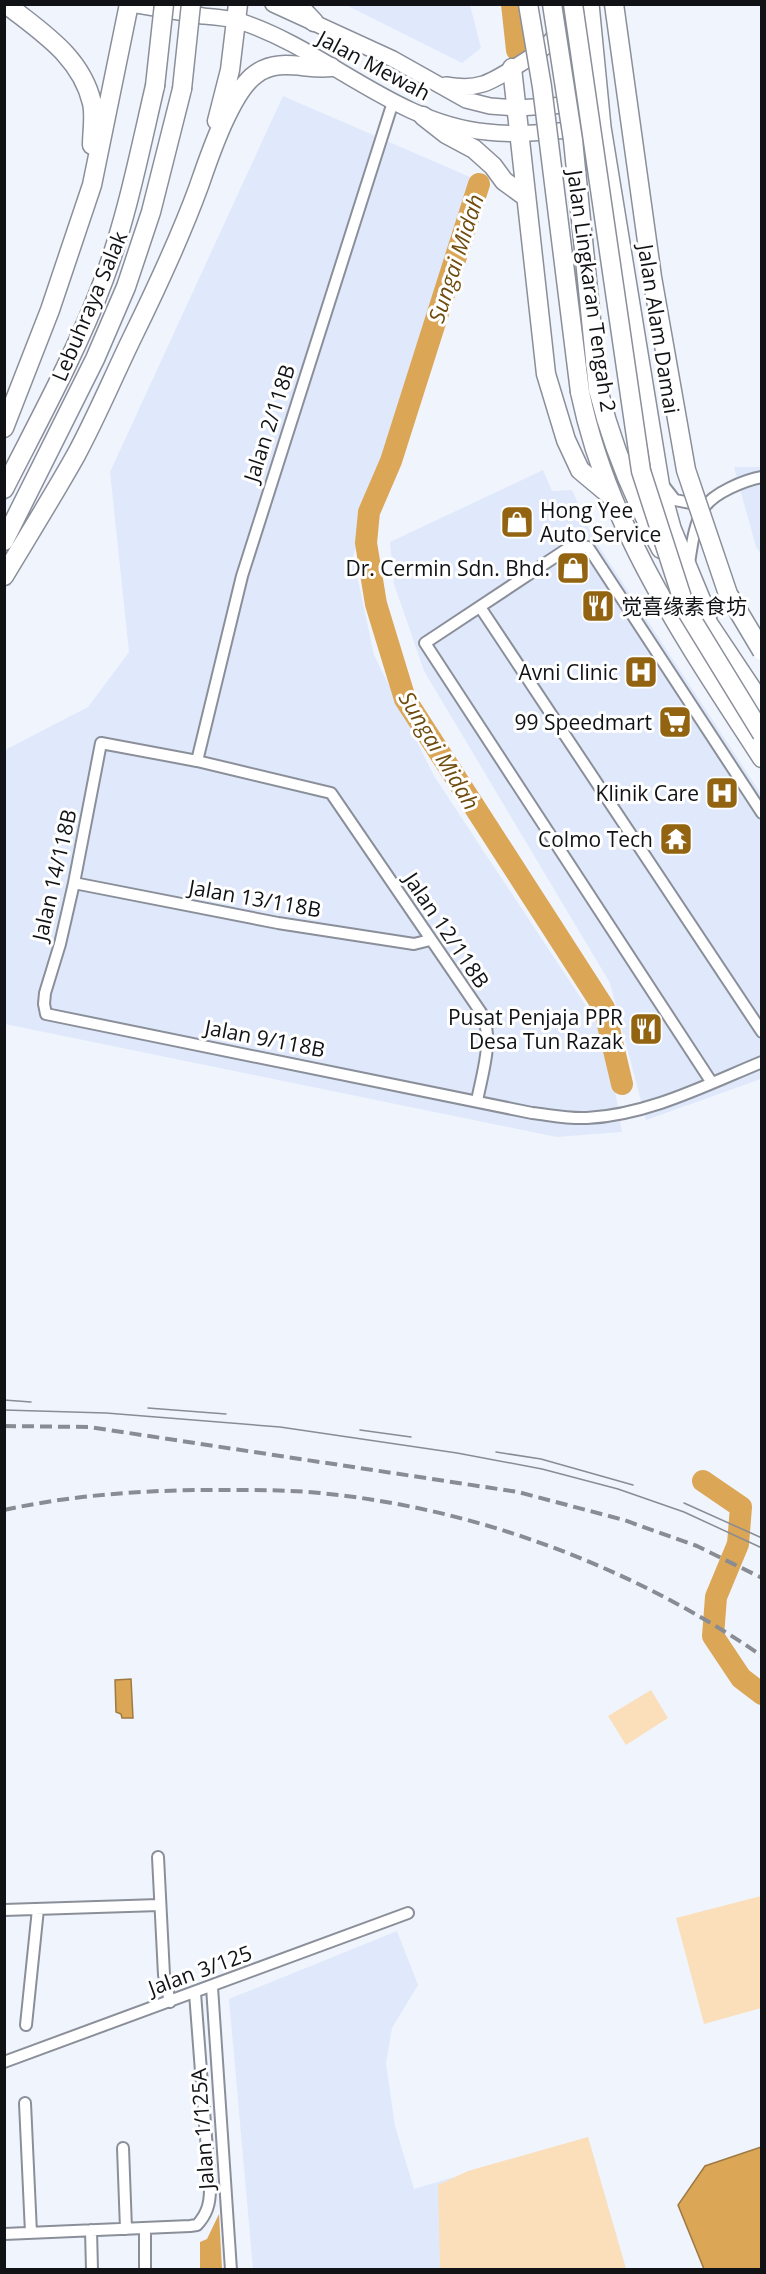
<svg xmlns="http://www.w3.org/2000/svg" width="766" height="2274" viewBox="0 0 766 2274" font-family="'Open Sans','Noto Sans SC',sans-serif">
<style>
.built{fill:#e0e9fb}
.green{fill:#fbdfba}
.forest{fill:#dca657}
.water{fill:#dba656;stroke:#9e7a42;stroke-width:1.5}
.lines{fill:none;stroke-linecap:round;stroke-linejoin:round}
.river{stroke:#dba656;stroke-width:22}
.street-casing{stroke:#8a8f9a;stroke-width:14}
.secondary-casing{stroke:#8a8f9a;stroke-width:18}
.highway-casing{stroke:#8a8f9a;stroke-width:21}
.street{stroke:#fff;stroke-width:10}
.secondary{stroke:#fff;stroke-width:15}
.highway{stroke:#fff;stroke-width:18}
.tram{stroke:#898c92;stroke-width:1.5}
.rail{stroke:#898c92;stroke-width:4;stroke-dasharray:12 6;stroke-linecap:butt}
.highway-bridge-casing{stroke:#8a8f9a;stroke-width:21;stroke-linecap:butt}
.highway-bridge{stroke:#fff;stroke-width:18}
.labels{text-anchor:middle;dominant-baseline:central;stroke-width:6;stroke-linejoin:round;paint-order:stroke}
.street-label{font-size:21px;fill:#101215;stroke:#fff}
.poi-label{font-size:21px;fill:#101215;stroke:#fff;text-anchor:end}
.water-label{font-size:22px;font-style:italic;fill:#6f4c0d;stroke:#fff}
</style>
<rect width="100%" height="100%" fill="#f0f4fd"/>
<path class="built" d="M 346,5 L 470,5 L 481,48 L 462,63 Z
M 283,96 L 470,177 L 353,556 L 374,655 L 434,776 L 606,1036 L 622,1132 L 557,1137 L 5,1024 L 5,750 L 88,707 L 129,652 L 110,472 Z
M 734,467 L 761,467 L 761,554 L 756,547 Z
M 543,470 L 552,491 L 572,490 L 594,539 L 761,794 L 761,1079 L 646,1120 L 610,983 L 424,671 L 394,584 L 390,542 Z
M 397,1931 L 418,1985 L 392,2028 L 386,2063 L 395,2126 L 414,2189 L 588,2137 L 626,2269 L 253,2269 L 229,1999 Z"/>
<path class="green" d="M 651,1690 L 668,1718 L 626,1745 L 608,1716 Z
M 761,1896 L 761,2008 L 704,2024 L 676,1918 Z
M 588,2137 L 626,2269 L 440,2269 L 438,2185 L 468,2171 Z"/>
<path class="forest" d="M 219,2214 L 222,2269 L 200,2269 L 200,2242 L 207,2239 Z"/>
<path class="water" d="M 131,1679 L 133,1718 L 122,1718 L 121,1714 L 116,1712 L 115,1680 Z
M 761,2147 L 761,2269 L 704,2269 L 678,2205 L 705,2166 Z"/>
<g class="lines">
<path class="river" d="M 512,4 L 517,50
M 479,184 L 391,461 L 369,512 L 366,543 L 376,604 L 405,699 L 604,1008 L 622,1084
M 703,1481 L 741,1507 L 738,1544 L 716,1597 L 713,1636 L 741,1678 L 762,1694"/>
<defs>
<path id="street" d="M 664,486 L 675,500 L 701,505
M 689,563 C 692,545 694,524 704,508 C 713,493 745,480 762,477
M 480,607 L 762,1032
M 197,761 L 242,576 L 393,102
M 74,883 L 278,923 L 414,944 L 430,940
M 712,1083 L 425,643 L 567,549 L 588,547 L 762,813
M 477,1101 C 482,1074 494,1040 482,1014 L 331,793 L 197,761 L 101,743 L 74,883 L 60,944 L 45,993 L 44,1004 L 46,1014 L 532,1113 C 550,1115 568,1119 587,1118 C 648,1115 706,1085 762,1062
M 158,1857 L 164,1975 L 170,2002
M 4,1910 L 159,1905
M 212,1987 L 231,2270
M 26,2025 L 38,1909
M 4,2062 L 408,1913
M 25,2103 L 31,2233
M 123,2148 L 126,2229
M 145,2228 L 145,2270
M 91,2230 L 92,2270
M 4,2234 L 190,2226 L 197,2225 C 207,2214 210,2204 210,2189 L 195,1993"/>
<path id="secondary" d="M 131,4 C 155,8 179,12 203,16 C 215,17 228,18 239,21 C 326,49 394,123 487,132 C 519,136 551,131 583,129
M 273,4 L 393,59 L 466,100 L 490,106 L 517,108 L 599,103
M 591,4 L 603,127 L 662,488 L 673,528 L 709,615
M 446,85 C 459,87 470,88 483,84 C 496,80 541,52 550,42 C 559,32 567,18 564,4"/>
<path id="highway" d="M 6,4 C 41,32 81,56 92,103 C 95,116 92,132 92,145
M 297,4 L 314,22
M 512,68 L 546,374 L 566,440 L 580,470 L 611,496
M 423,116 L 446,134 L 474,149 L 493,166 L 504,181 L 526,197
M 217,121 L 230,70 L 238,4
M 598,389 C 612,446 633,497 661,549
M 580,392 C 608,529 687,642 762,758
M 4,428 L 50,310 L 92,185 L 129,4
M 4,489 C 39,420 77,351 104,279 C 127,217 140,150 155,86
M 4,541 L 95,359 L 126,287 L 151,212 L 182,89
M 4,576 C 28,536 53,496 76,455 C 97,416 114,375 133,336 C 157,287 180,238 199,186 C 209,157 231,91 256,74 C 279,57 305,70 331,67
M 678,578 L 762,704"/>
</defs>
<use href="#street" class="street-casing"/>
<use href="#secondary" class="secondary-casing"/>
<use href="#highway" class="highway-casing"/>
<use href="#street" class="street"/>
<use href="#secondary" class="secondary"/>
<use href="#highway" class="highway"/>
<path class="tram" d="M 4,1400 L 31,1402
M 148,1408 L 226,1414
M 4,1410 L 106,1413 L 280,1427 L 457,1453 L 542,1469 L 618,1489 L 684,1512 L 762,1548
M 360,1430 L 411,1437
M 496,1452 L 541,1459 L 633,1485
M 684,1503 L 762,1538"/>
<path class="rail" d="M 4,1426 L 89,1427 L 518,1492 L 624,1520 L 697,1546 L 762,1578
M 4,1510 C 68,1496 132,1491 198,1490 C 238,1490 279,1489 320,1493 C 476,1508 633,1567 762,1656"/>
<defs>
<path id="highway-bridge" d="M 528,4 L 542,87 L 580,392
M 552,4 L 573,140 L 598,389
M 573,4 L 641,471 L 686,610 L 762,734
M 614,4 L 652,277 L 686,470 L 728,594 L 762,651
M 155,86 L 164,4
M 182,89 L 191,4"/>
</defs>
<use href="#highway-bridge" class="highway-bridge-casing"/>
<use href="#highway-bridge" class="highway-bridge"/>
</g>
<defs>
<symbol id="shop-square" viewBox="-11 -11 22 22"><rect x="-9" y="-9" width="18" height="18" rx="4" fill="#926411" stroke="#fff"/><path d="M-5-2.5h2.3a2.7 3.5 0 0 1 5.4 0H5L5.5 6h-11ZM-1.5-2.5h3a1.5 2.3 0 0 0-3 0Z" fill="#fff"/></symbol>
<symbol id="restaurant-square" viewBox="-11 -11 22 22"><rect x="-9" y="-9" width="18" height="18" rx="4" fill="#926411" stroke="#fff"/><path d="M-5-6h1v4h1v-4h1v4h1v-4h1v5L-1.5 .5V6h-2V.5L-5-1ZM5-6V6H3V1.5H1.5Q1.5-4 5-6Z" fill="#fff"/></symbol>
<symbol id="hospital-square" viewBox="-11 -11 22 22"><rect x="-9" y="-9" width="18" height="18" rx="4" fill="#926411" stroke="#fff"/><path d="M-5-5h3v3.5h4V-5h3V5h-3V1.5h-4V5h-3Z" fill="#fff"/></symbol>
<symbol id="supermarket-square" viewBox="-11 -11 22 22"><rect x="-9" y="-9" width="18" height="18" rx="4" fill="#926411" stroke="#fff"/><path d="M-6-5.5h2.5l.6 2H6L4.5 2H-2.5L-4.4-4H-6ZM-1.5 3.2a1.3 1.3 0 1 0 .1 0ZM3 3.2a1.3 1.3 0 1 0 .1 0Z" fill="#fff"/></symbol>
<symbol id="temple-square" viewBox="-11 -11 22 22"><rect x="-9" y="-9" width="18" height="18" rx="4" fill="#926411" stroke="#fff"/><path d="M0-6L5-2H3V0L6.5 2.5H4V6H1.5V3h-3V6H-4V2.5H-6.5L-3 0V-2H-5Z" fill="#fff"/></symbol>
</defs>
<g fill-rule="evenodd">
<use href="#shop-square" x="498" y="503" width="38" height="38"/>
<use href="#shop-square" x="554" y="549" width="38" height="38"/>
<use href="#restaurant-square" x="579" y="587" width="38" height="38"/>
<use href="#hospital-square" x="622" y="653" width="38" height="38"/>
<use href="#supermarket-square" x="656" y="703" width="38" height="38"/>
<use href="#hospital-square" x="703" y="774" width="38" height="38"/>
<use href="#temple-square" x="657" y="820" width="38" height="38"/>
<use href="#restaurant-square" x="627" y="1010" width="38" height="38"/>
</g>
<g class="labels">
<g class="street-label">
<text transform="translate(374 65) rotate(28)">Jalan Mewah</text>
<text transform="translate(592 291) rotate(82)">Jalan Lingkaran Tengah 2</text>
<text transform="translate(89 306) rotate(-67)">Lebuhraya Salak</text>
<text transform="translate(659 329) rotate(81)">Jalan Alam Damai</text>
<text transform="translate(269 423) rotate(-72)">Jalan 2/118B</text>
<text transform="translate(54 875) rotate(-77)">Jalan 14/118B</text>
<text transform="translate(255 898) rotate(10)">Jalan 13/118B</text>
<text transform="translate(447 930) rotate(56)">Jalan 12/118B</text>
<text transform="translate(265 1038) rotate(11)">Jalan 9/118B</text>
<text transform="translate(200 1970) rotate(-20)">Jalan 3/125</text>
<text transform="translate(202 2129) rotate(-94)">Jalan 1/125A</text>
</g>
<g class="poi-label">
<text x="540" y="510" text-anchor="start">Hong Yee<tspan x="540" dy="24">Auto Service</tspan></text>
<text x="550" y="568">Dr. Cermin Sdn. Bhd.</text>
<text x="621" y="606" text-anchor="start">觉喜缘素食坊</text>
<text x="618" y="672">Avni Clinic</text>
<text x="652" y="722">99 Speedmart</text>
<text x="699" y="793">Klinik Care</text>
<text x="653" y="839">Colmo Tech</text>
<text x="623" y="1017">Pusat Penjaja PPR<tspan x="623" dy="24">Desa Tun Razak</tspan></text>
</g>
<g class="water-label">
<text transform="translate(455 258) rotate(-72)">Sungai Midah</text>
<text transform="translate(440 750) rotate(59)">Sungai Midah</text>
</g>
</g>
<rect width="766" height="2274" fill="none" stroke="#101215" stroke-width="12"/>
</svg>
